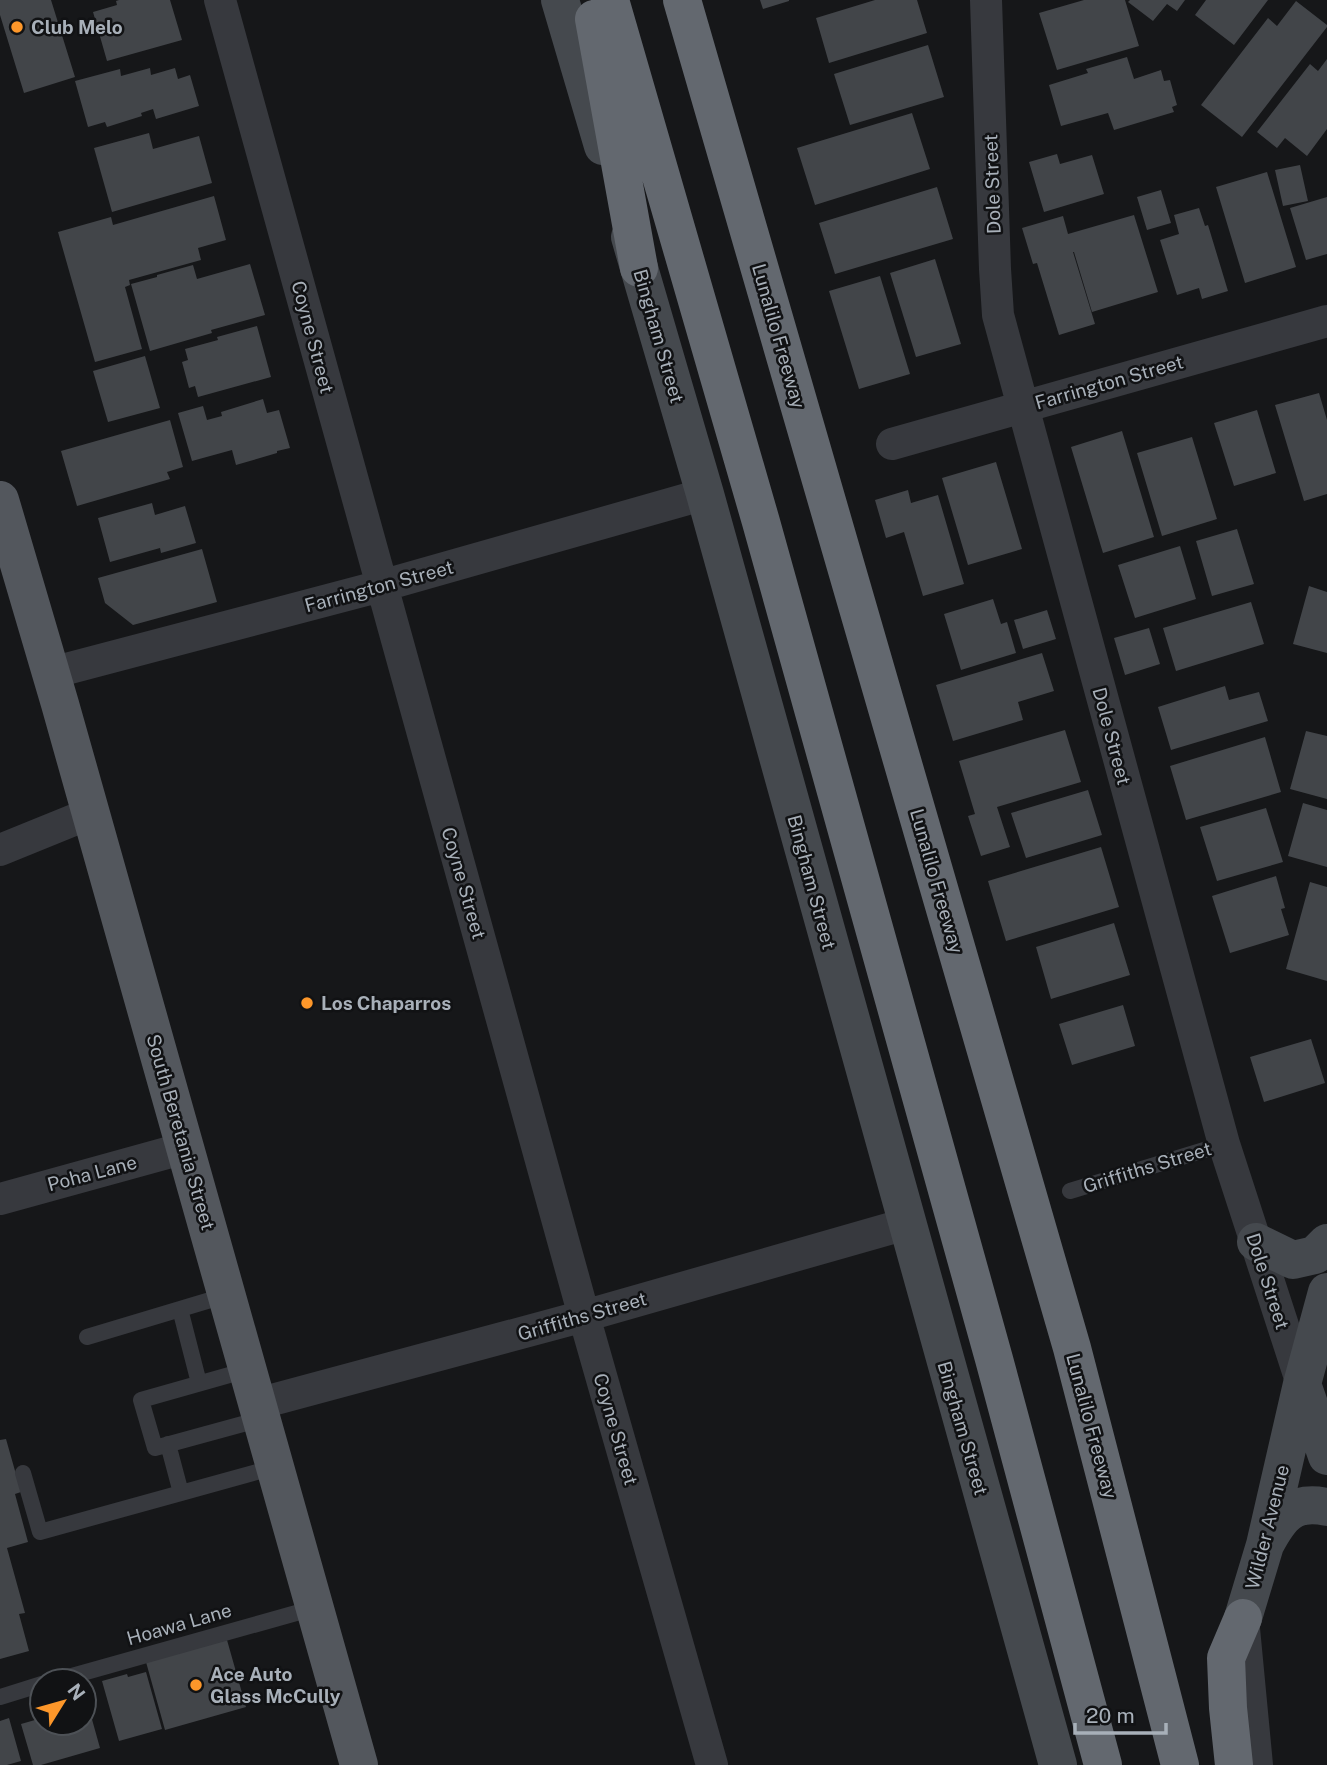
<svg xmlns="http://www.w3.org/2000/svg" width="1327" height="1765" viewBox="0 0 1327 1765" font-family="'Public Sans',sans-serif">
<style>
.building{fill:#424549}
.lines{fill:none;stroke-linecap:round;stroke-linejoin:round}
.lane{stroke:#37393e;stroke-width:16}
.street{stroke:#37393e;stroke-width:32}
.secondary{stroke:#45494e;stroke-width:38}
.primary{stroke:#53575d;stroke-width:38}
.highway{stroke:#63686f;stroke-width:38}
.poi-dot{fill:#fd972a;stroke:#111214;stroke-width:2.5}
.labels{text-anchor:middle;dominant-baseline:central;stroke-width:5;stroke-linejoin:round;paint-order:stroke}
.poi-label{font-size:19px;font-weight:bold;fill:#a8b0b9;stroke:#111214;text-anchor:start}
.street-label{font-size:19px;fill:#a8b0b9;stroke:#111214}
</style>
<rect width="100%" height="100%" fill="#161719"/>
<path class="building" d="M 0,0 L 51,0 L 75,77 L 24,93 L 0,15 Z
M 119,0 L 170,0 L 182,40 L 107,61 L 93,12 L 117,5 L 116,1 Z
M 760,0 L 789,0 L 789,1 L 763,9 Z
M 875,0 L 917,0 L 927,33 L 829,63 L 816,18 Z
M 1084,0 L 1125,0 L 1139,46 L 1057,70 L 1039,13 Z
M 1130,0 L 1185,0 L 1177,11 L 1167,4 L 1153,21 L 1128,2 Z
M 1206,0 L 1268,0 L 1234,45 L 1195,15 Z
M 1296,1 L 1327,25 L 1327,27 L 1242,137 L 1201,105 L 1268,18 L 1277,26 Z
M 928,45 L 944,97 L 850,125 L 834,74 Z
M 1127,57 L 1134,79 L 1161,70 L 1164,81 L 1170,80 L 1177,105 L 1172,107 L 1174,112 L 1114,130 L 1108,113 L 1061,126 L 1049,85 L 1088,73 L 1086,69 Z
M 1327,59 L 1327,129 L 1307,156 L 1285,138 L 1277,148 L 1257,132 L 1310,64 L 1318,71 Z
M 150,68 L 151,75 L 175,68 L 178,79 L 190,75 L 199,106 L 156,119 L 153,109 L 141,113 L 142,116 L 107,127 L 105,122 L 88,127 L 75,81 L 120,69 L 121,76 Z
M 912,113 L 930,169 L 815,205 L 797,148 Z
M 149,133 L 153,149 L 199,136 L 212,183 L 112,212 L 94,148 Z
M 1057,154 L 1060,164 L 1092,155 L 1104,194 L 1044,212 L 1029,162 Z
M 1300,165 L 1308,201 L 1283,206 L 1275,170 Z
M 1267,172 L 1296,267 L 1245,283 L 1216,187 Z
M 937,187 L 953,239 L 835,274 L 819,223 Z
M 1161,190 L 1171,223 L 1147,230 L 1137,197 Z
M 214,196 L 226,240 L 198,248 L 201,260 L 129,280 L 130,285 L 125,287 L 142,349 L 95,362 L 58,232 L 111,217 L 113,225 Z
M 1327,197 L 1327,254 L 1306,260 L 1290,208 Z
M 1199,208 L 1205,226 L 1208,225 L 1228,291 L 1202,299 L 1199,288 L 1177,295 L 1160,240 L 1179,234 L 1174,215 Z
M 1134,215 L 1158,292 L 1092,312 L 1074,252 L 1073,252 L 1095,324 L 1059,335 L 1037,263 L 1033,264 L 1022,228 L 1063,216 L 1068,234 Z
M 935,259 L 961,344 L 916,357 L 890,273 Z
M 250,264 L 265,315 L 211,330 L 212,333 L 150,351 L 131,284 L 157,277 L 157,275 L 193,265 L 197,279 Z
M 880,276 L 910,374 L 859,389 L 829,291 Z
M 257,326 L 271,377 L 198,397 L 195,386 L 189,388 L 182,362 L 188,360 L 185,349 L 218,340 L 217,337 Z
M 145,356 L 160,408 L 108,422 L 93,371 Z
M 1319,393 L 1327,420 L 1327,494 L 1304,501 L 1275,405 Z
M 263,399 L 267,413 L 279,410 L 290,448 L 277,451 L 277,453 L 236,465 L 232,450 L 192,461 L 178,413 L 203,406 L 207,420 L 222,416 L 221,412 Z
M 1257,410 L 1276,473 L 1234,486 L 1214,423 Z
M 170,420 L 183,467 L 167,472 L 170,479 L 77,506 L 61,451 Z
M 1122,431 L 1154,537 L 1103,553 L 1071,447 Z
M 1192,437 L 1217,519 L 1162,536 L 1137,453 Z
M 996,462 L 1022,549 L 968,565 L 942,478 Z
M 908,490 L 911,503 L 938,495 L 964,584 L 923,596 L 904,532 L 886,538 L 875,500 Z
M 152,503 L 155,515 L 185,506 L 196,543 L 161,553 L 160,548 L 110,562 L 98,518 Z
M 1237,529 L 1254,584 L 1212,596 L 1196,541 Z
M 1180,546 L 1196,599 L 1135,618 L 1118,565 Z
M 202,549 L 217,602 L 133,625 L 105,603 L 98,578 Z
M 1309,586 L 1327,592 L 1327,653 L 1293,644 Z
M 993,599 L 1001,624 L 1007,622 L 1016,653 L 961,670 L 944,614 Z
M 1251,602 L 1264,644 L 1176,671 L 1163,628 Z
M 1047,610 L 1056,639 L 1023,649 L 1014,620 Z
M 1149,628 L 1160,664 L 1125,675 L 1114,638 Z
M 1042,653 L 1054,691 L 1018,702 L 1023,720 L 953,741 L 936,685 Z
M 1225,686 L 1229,700 L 1259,692 L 1268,721 L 1171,750 L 1158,707 Z
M 1065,730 L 1081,782 L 997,807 L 1010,847 L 981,856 L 968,816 L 975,814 L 959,761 Z
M 1306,731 L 1327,736 L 1327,799 L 1290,789 Z
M 1265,737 L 1281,792 L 1186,820 L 1170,766 Z
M 1088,790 L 1102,835 L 1026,858 L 1011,813 Z
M 1303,803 L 1327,810 L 1327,867 L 1288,856 Z
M 1266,808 L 1283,862 L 1217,881 L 1200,827 Z
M 1101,847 L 1119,907 L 1006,941 L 988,881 Z
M 1276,876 L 1285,908 L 1281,909 L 1289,935 L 1230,953 L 1212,896 Z
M 1310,882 L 1327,887 L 1327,981 L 1286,969 Z
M 1114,923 L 1130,975 L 1051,999 L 1036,947 Z
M 1123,1005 L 1135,1046 L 1072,1065 L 1059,1024 Z
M 1311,1039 L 1325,1083 L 1264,1102 L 1250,1057 Z
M 6,1439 L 21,1492 L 15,1494 L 28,1542 L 7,1548 L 25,1613 L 19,1614 L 29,1651 L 0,1659 L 0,1440 Z
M 227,1640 L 246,1707 L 165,1730 L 146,1662 Z
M 146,1672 L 162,1729 L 119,1741 L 102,1681 L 127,1674 L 128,1677 Z
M 88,1705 L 100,1748 L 41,1765 L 33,1765 L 21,1724 L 42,1718 L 42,1723 L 84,1723 L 84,1706 Z
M 9,1718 L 21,1761 L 7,1765 L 0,1765 L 0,1721 Z"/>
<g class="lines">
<path class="lane" d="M 1070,1191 L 1224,1144
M 180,1309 L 199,1383
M 87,1337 L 227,1295
M 247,1370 L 141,1400 L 155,1448 L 261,1419
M 168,1444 L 181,1493 L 275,1467
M 23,1473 L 40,1532 L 181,1493
M 54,1681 L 314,1608
M 0,1697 L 42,1684"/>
<path class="street" d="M 220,0 L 584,1316 L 712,1765
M 986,0 L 995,269 L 998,315 L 1224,1144 L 1302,1384
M 892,444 L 1327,321
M 51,673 L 381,586 L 705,494
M 0,850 L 91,813
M 0,1199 L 185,1148
M 257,1404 L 584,1316 L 906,1224
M 1243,1618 L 1257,1765"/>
<path class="secondary" d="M 560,0 L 603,146
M 630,237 L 705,494 L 1058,1765
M 1256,1242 L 1293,1260 L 1315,1255 L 1327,1243
M 1302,1384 L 1327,1456
M 1266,1543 C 1281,1515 1293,1500 1327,1507
M 1243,1618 L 1265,1545 L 1302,1384 L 1327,1292"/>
<path class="primary" d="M 0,500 L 60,704 L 359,1765"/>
<path class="highway" d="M 610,0 L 761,522 L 994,1359 L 1103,1765
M 682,0 L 1072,1348 L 1180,1765
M 594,19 L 639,268
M 1234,1765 L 1228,1708 L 1226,1658 L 1243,1618"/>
</g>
<g class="poi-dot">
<circle cx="17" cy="27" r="7"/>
<circle cx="307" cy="1003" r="7"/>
<circle cx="196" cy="1685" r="7"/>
</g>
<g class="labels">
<g class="poi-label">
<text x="31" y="27">Club Melo</text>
<text x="321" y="1003">Los Chaparros</text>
<text x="210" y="1674">Ace Auto<tspan x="210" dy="22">Glass McCully</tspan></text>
</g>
<g class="street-label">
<text transform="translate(992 184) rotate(-92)">Dole Street</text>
<text transform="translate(659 336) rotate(74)">Bingham Street</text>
<text transform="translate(779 336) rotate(74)">Lunalilo Freeway</text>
<text transform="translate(313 337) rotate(75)">Coyne Street</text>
<text transform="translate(1109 382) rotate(-16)">Farrington Street</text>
<text transform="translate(379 586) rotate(-15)">Farrington Street</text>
<text transform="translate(1112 736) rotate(75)">Dole Street</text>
<text transform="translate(937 881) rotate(74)">Lunalilo Freeway</text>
<text transform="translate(812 882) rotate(75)">Bingham Street</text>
<text transform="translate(464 883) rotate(74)">Coyne Street</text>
<text transform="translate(181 1132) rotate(74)">South Beretania Street</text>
<text transform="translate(1147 1167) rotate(-17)">Griffiths Street</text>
<text transform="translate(92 1173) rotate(-15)">Poha Lane</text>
<text transform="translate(1268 1281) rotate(72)">Dole Street</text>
<text transform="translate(582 1316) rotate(-16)">Griffiths Street</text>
<text transform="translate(1092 1426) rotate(75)">Lunalilo Freeway</text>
<text transform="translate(963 1428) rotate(74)">Bingham Street</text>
<text transform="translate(616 1429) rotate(74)">Coyne Street</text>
<text transform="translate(1267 1527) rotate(-76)">Wilder Avenue</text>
<text transform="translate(179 1624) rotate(-16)">Hoawa Lane</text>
</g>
</g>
<g transform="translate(63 1702) rotate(53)"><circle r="33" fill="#111214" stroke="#4d5156" stroke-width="2"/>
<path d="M0-5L12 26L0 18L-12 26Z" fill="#fd972a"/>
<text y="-10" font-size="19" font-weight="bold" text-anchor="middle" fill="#a8b0b9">N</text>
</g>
<path d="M1075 1723v10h91v-10" fill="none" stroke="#a8b0b9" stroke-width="3.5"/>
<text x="1086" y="1723" font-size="21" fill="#a8b0b9" stroke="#111214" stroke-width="5" paint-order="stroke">20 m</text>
</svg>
